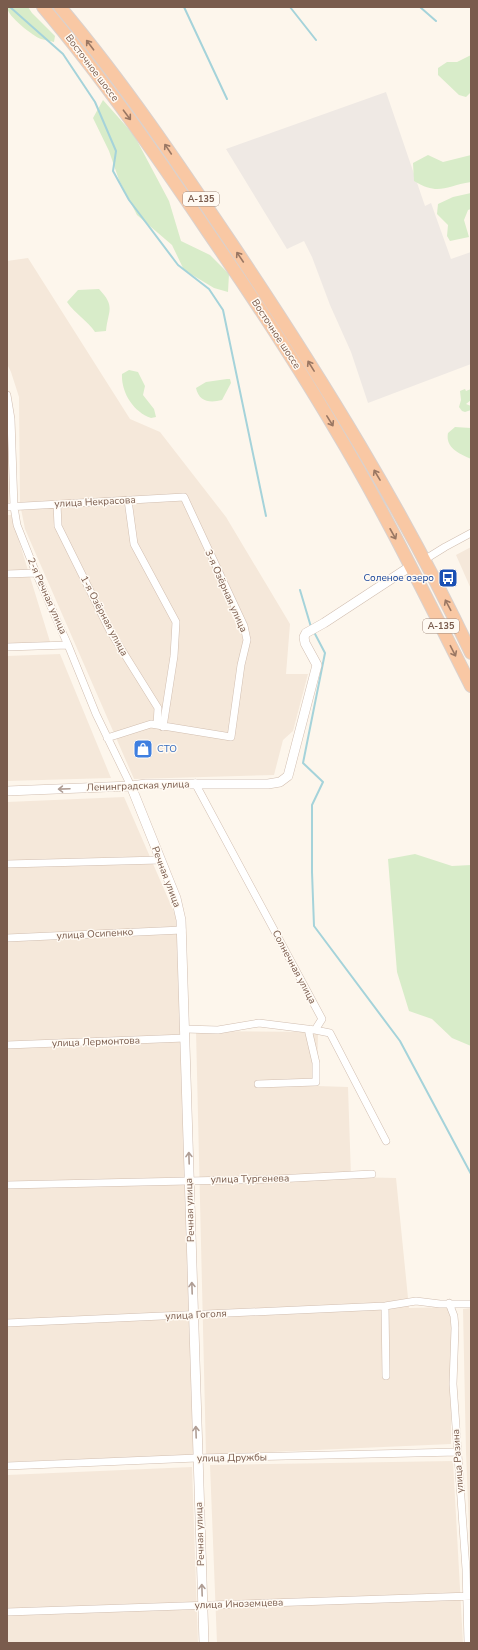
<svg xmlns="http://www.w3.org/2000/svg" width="478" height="1650" viewBox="0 0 478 1650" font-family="'Nunito Sans',sans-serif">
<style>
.residential{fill:#f5e8da}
.industrial{fill:#efe9e4}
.green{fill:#d8ecc9}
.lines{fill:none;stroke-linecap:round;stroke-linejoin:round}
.stream{stroke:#a5d3da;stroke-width:2}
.minor-casing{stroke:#d1beb0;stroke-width:8}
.tertiary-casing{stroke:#d1beb0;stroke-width:10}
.trunk-casing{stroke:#dad1cd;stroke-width:14}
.minor{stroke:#fff;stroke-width:7}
.tertiary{stroke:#fff;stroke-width:9}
.trunk{stroke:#f9c8a4;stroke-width:12}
.oneway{stroke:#9a7763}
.oneway2{stroke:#af9d94}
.labels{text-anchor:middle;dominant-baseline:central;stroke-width:3;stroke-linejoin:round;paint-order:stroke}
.shield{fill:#fffaf3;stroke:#a28b7f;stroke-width:1}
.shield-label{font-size:9px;font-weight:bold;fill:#7a5c4d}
.street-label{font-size:10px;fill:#7a5c4d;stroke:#fffaf3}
.transit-label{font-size:10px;fill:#164399;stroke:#fffaf3;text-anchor:end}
.shop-label{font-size:10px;fill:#366cbe;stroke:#fffaf3;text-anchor:start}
</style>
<rect width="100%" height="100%" fill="#fdf6ec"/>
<path class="residential" d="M 28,258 L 130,419 L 160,432 L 226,517 L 290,624 L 286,674 L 308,674 L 293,731 L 283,740 L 274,775 L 134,779 L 25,529 L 20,504 L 19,397 L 11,372 L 7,364 L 7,261 Z
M 7,389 L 9,503 L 7,503 Z
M 7,515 L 11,515 L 51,645 L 7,645 Z
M 471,547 L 471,589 L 456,555 Z
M 60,654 L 111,778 L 7,781 L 7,656 Z
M 124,797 L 177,919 L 194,1455 L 7,1462 L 7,802 Z
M 196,1031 L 318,1032 L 317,1086 L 348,1087 L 351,1177 L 396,1178 L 409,1308 L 451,1307 L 451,1444 L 206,1455 Z
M 471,1308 L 471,1577 L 466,1453 L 463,1309 Z
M 453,1461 L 463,1643 L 217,1643 L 210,1465 Z
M 192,1467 L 198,1643 L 7,1643 L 7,1475 Z"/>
<path class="industrial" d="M 386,92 L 425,206 L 431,203 L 451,259 L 471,252 L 471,364 L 368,403 L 351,352 L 330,305 L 312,257 L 304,241 L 287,249 L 226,149 Z"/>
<path class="green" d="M 7,7 L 28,7 L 32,13 L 55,36 L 54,42 C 50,41 45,40 41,39 C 33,36 7,16 7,7 Z
M 471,55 L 471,92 L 466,97 L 459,95 L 438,75 L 438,68 L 447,62 L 457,62 Z
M 103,100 L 134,135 L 169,201 L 181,241 L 210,255 L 229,274 L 228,292 L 214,288 L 184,270 L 172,245 L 137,215 L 119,180 L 109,151 L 93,118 Z
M 428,155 L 443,162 L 471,155 L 471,182 C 445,186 439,196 414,181 L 413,163 Z
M 471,193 L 471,209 L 468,210 L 464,220 L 469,237 L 450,241 L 447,236 L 448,225 L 437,214 L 438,204 L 453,197 Z
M 99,289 C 116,307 108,310 106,331 L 95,332 C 87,320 75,314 67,302 L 78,290 Z
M 129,370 L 138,372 L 145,386 L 143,395 L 154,409 L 156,417 L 151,418 C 133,412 121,392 122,374 Z
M 227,379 L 230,379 L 231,383 L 222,400 C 210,403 199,402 196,388 L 206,382 Z
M 465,389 L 466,391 L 471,389 L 471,400 L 466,404 L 471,406 L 471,410 L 465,412 L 462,411 L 459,407 L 461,400 L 460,391 Z
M 455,427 L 471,428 L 471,459 C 460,454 445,448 448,433 Z
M 415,854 L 452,866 L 471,865 L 471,1046 L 452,1038 L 432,1019 L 409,1011 L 397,972 L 388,859 Z"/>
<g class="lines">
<path class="stream" d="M 10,7 L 63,54 L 95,102 L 116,151 L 113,171 L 129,200 L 178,265 L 209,289 L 223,310 L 266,516
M 184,7 L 227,99
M 290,7 L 316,40
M 420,7 L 436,21
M 300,590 L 311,627
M 314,632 L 325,653 L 303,763 L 323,782 L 312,805 L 312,872 L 314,926 L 400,1041 L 471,1174"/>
<defs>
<path id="minor" d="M 7,395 L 11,419 L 14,507 L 17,525 L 36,573 L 68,645 L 96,714 L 131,786
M 128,500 L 134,544 L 176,622 L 174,656 L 163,727
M 57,504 L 58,526 L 110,631 L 158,708 L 157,725
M 7,507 L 184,497 L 244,626 L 247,640 L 241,665 L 231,737 L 151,724 L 107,738
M 424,560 L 445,547 L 471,533
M 7,574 L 36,573
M 7,647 L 68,645
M 195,783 L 322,1019 L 315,1030 L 330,1033 L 386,1141
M 7,864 L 160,860
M 7,938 L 182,930
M 185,1029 L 218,1030 L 259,1023 L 315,1030
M 7,1045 L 185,1038
M 258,1084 L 316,1082 L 316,1063 L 308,1029
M 7,1185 L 276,1179 L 372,1174
M 449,1303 L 454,1316 L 455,1328 L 453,1384 L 466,1569 L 468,1643
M 385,1306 L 386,1376
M 7,1323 L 385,1306 L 416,1301 L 440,1304 L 471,1304
M 7,1466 L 197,1458 L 458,1452
M 7,1612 L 471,1596"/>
<path id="tertiary" d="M 131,786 L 176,898 L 181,920 L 204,1643
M 7,791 L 131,786 L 146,784 L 268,784 L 280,782 L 288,776 L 317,665 L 305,643 L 304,637 L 306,633 L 324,623 L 411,566"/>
<path id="trunk" d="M 43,7 C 103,78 156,155 208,232 C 252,296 295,361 335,429 C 385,512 427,599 471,686
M 60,7 C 124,83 179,165 234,247 C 321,377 404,511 471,653"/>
</defs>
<use href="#minor" class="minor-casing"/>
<use href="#tertiary" class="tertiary-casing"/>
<use href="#trunk" class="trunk-casing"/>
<use href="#minor" class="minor"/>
<use href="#tertiary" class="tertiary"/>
<use href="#trunk" class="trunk"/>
</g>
<defs><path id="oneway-shaft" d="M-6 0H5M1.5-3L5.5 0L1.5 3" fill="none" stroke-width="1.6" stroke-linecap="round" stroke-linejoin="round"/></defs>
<g class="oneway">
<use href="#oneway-shaft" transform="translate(90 45) rotate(-127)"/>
<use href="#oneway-shaft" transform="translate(127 115) rotate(53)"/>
<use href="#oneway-shaft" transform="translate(168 149) rotate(-124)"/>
<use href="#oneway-shaft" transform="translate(240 257) rotate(-124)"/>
<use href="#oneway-shaft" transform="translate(311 366) rotate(-122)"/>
<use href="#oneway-shaft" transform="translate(330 421) rotate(58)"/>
<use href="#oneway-shaft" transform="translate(377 475) rotate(-121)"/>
<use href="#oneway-shaft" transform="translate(393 534) rotate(61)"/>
<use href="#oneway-shaft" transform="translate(448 605) rotate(-118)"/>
<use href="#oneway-shaft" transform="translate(453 651) rotate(63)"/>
</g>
<g class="oneway2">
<use href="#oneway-shaft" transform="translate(64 789) rotate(178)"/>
<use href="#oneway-shaft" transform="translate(189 1158) rotate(-92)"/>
<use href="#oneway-shaft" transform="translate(192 1288) rotate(-92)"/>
<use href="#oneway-shaft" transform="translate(196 1432) rotate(-92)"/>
<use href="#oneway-shaft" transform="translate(202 1590) rotate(-92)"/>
</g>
<defs>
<symbol id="bus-square" viewBox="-11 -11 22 22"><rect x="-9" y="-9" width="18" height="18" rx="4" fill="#1a4fb4" stroke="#fffaf3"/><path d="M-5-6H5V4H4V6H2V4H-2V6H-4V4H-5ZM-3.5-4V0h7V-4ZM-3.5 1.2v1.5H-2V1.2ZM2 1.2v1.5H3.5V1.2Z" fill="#fff"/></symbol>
<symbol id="shop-square" viewBox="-11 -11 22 22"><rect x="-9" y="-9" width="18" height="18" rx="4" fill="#3f7fe0" stroke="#fffaf3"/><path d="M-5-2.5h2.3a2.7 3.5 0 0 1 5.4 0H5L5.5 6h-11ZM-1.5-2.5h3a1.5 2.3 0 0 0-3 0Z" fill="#fff"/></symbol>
</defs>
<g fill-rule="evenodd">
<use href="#bus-square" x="437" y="567" width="22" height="22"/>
<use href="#shop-square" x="132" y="738" width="22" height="22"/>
</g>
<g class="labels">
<g class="shield">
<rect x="183" y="192" width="36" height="14" rx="3"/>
<rect x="423" y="619" width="36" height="14" rx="3"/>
</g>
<g class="shield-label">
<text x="201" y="199">А-135</text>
<text x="441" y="626">А-135</text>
</g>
<g class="street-label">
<text transform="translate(92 68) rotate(53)">Восточное шоссе</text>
<text transform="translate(276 334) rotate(57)">Восточное шоссе</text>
<text transform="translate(95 502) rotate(-3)">улица Некрасова</text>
<text transform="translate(226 591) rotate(66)">3-я Озёрная улица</text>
<text transform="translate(47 596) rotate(66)">2-я Речная улица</text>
<text transform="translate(104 616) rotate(62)">1-я Озёрная улица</text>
<text transform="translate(138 786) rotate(-2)">Ленинградская улица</text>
<text transform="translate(166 877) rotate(69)">Речная улица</text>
<text transform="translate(95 934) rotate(-3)">улица Осипенко</text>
<text transform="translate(294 967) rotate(62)">Солнечная улица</text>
<text transform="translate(96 1042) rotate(-2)">улица Лермонтова</text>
<text transform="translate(250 1179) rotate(-1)">улица Тургенева</text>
<text transform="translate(190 1210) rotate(-92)">Речная улица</text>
<text transform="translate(196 1315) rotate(-3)">улица Гоголя</text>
<text transform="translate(232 1458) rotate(-1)">улица Дружбы</text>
<text transform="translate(458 1461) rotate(-94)">улица Разина</text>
<text transform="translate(200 1534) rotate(-92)">Речная улица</text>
<text transform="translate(239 1604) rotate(-2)">улица Иноземцева</text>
</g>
<g class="transit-label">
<text x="434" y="578">Соленое озеро</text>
</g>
<g class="shop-label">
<text x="157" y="749">СТО</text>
</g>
</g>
<rect width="478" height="1650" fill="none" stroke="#7a5c4d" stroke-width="16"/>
</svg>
